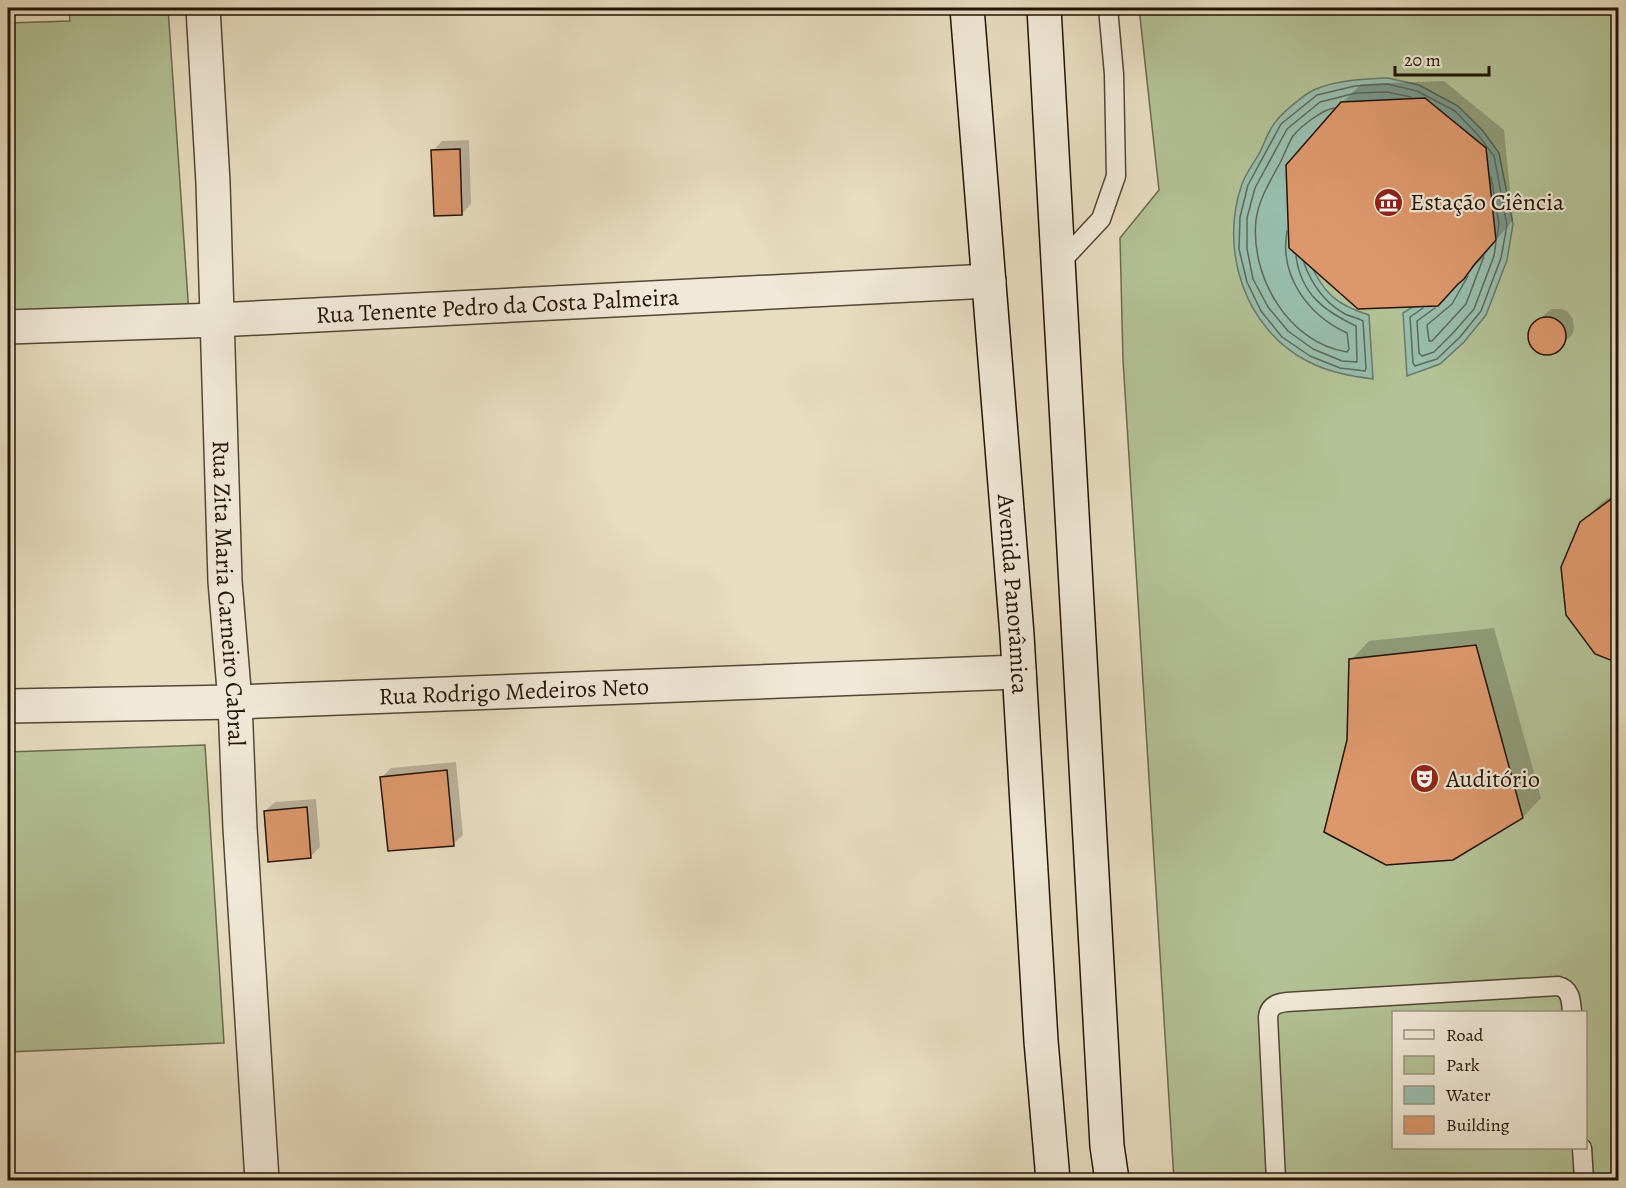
<svg xmlns="http://www.w3.org/2000/svg" width="1626" height="1188" viewBox="0 0 1626 1188" font-family="Alegreya,serif">
<style>
.green{fill:#b3c296;stroke:#6b6a4e;stroke-width:1.5;fill-rule:evenodd}
.water{fill:#98bdad;stroke:#69796a;stroke-width:1.5}
.shadow{fill:#0003}
.lines{fill:none;stroke-linecap:round;stroke-linejoin:round}
.shore{stroke:#5e685a;stroke-width:1.5}
.building{fill:#dc986c;stroke:#231306;stroke-width:1.5}
.lane-casing{stroke:#544635;stroke-width:21}
.street-casing{stroke:#544635;stroke-width:36}
.secondary-casing{stroke:#231306;stroke-width:36}
.lane{stroke:#f0e9d7;stroke-width:18}
.street{stroke:#f0e9d7;stroke-width:33}
.secondary{stroke:#f0e9d7;stroke-width:33}
.labels{text-anchor:middle;dominant-baseline:central;stroke-width:4.5;stroke-linejoin:round;paint-order:stroke}
.poi-label{font-size:24px;fill:#231306;stroke:#f0e9d7;text-anchor:start}
.street-label{font-size:24px;fill:#231306;stroke:#f0e9d7}
</style>
<rect width="100%" height="100%" fill="#e8ddc1"/>
<filter id="stains"><feTurbulence type="fractalNoise" baseFrequency=".00333" numOctaves="4"/><feColorMatrix values="0 0 0 0 .2 0 0 0 0 .09 0 0 0 0 .02 0 0 0 .5 -.17"/></filter>
<radialGradient id="worn" r=".72"><stop offset=".6" stop-color="#630" stop-opacity="0"/><stop offset="1" stop-color="#630" stop-opacity=".3"/></radialGradient>
<path class="green" d="M 69,8 L 168,8 L 189,314 L 8,322 L 8,23 L 70,21 Z
M 1139,8 L 1618,8 L 1618,1180 L 1174,1180 L 1123,360 L 1120,238 L 1159,190 ZM 1394,1012 L 1586,1012 L 1586,1148 L 1394,1148 Z
M 205,745 L 224,1043 L 8,1052 L 8,752 Z"/>
<path class="water" d="M 1388,78 L 1419,85 L 1458,106 L 1483,131 L 1499,153 L 1513,224 L 1507,260 L 1486,315 L 1464,342 L 1440,364 L 1407,376 L 1403,313 L 1419,303 L 1310,263 C 1324,294 1337,305 1369,315 L 1373,379 C 1350,376 1328,372 1307,361 C 1244,328 1219,249 1242,184 C 1246,173 1254,163 1260,152 C 1265,142 1269,128 1277,120 C 1283,112 1307,92 1316,89 C 1338,80 1365,79 1388,78 Z"/>
<path class="shadow" d="M 1444,81 L 1504,130 L 1513,220 L 1492,245 L 1482,259 L 1463,278 L 1342,103 L 1361,84 Z
M 469,140 L 471,204 L 462,214 L 433,151 L 442,141 Z
M 1551,309 L 1562,309 L 1567,311 L 1573,319 L 1574,330 L 1572,335 L 1554,352 L 1544,354 L 1531,345 L 1529,334 L 1533,325 Z
M 1618,491 L 1618,662 L 1596,652 L 1581,523 L 1600,504 Z
M 1494,628 L 1541,798 L 1523,817 L 1348,740 L 1351,660 L 1369,641 Z
M 456,762 L 463,835 L 453,844 L 382,777 L 391,768 Z
M 316,799 L 320,847 L 310,857 L 265,811 L 275,802 Z"/>
<g class="lines">
<path class="shore" d="M 1491,177 L 1499,224 L 1497,237
M 1287,231 C 1279,276 1308,315 1347,333 L 1349,349 L 1347,352 C 1288,343 1250,276 1256,220 C 1259,198 1271,180 1281,161 C 1285,153 1288,144 1293,136 C 1301,126 1322,110 1334,108
M 1296,256 C 1301,294 1324,311 1356,326 L 1357,362 L 1342,361 L 1313,349 L 1288,331 L 1268,307 L 1253,279 L 1247,249 L 1247,218 L 1255,188 L 1287,129 L 1320,102 L 1356,93 L 1387,92 L 1411,97
M 1304,263 C 1312,285 1325,303 1345,314 C 1351,317 1358,318 1363,321 L 1366,368 L 1365,371 L 1340,368 L 1310,356 L 1282,337 L 1261,311 L 1247,282 L 1239,249 L 1240,217 L 1248,185 L 1281,124 L 1317,95 L 1355,86 L 1387,84 L 1417,91 L 1455,111 L 1478,135 L 1494,156 L 1507,225 L 1501,258 L 1481,311 L 1460,337 L 1437,359 L 1415,366 L 1413,363 L 1410,317 L 1423,308
M 1468,276 L 1452,304 L 1427,325 L 1429,341 L 1432,341 L 1466,304 L 1484,256
M 1435,308 L 1417,321 L 1419,353 L 1422,356 L 1434,352 L 1454,332 L 1474,309 L 1494,256 L 1496,242"/>
</g>
<path class="building" d="M 1425,98 L 1486,148 L 1496,240 L 1474,265 L 1464,279 L 1458,284 L 1438,306 L 1358,309 L 1289,248 L 1286,165 L 1341,102 Z
M 460,149 L 462,215 L 434,216 L 431,150 Z
M1528 336a19 19 0 1 1 38 0a19 19 0 1 1-38 0Z
M 1618,494 L 1618,663 L 1595,654 L 1566,615 L 1561,567 L 1580,522 Z
M 1476,645 L 1523,818 L 1453,860 L 1386,865 L 1324,832 L 1347,740 L 1349,659 Z
M 447,770 L 454,846 L 388,851 L 380,777 Z
M 307,807 L 311,858 L 268,862 L 264,811 Z"/>
<g class="lines">
<defs>
<path id="lane" d="M 1058,265 L 1101,219 L 1116,176 L 1114,74 L 1108,8
M 1582,1148 L 1584,1180
M 1276,1180 L 1268,1017 C 1269,1006 1277,1003 1287,1002 L 1558,986 C 1571,989 1571,1001 1572,1012"/>
<g id="street">
<path id="s1" d="M 203,8 L 213,183 L 225,581 L 235,702 L 240,828 L 262,1180"/>
<path id="s2" d="M 8,327 L 217,320 L 989,281"/>
<path id="s3" d="M 8,706 L 235,702 L 1019,672"/>
</g>
<g id="secondary">
<path id="s4" d="M 967,8 L 1017,635 L 1041,1041 L 1053,1180"/>
<path d="M 1044,8 L 1107,1146 L 1112,1180"/>
</g>
</defs>
<use href="#lane" class="lane-casing"/>
<use href="#street" class="street-casing"/>
<use href="#secondary" class="secondary-casing"/>
<use href="#lane" class="lane"/>
<use href="#street" class="street"/>
<use href="#secondary" class="secondary"/>
</g>
<defs>
<symbol id="museum-disc" viewBox="-11 -11 22 22"><circle r="9.5" fill="#8f2418" stroke="#f0e9d7"/><path d="M0-6L6-3V-2H-6V-3ZM-5-1h2V3h-2ZM-1-1h2V3h-2ZM3-1h2V3H3ZM-6 4H6V6H-6Z" fill="#fff"/></symbol>
<symbol id="theatre-disc" viewBox="-11 -11 22 22"><circle r="9.5" fill="#8f2418" stroke="#f0e9d7"/><path d="M-5-5.5Q0-4 5-5.5V0Q5 5 0 6Q-5 5-5 0ZM-3.3-2.5H-1v1.5H-3.3ZM1-2.5H3.3v1.5H1ZM-2.8 1Q0 5.5 2.8 1Z" fill="#fff"/></symbol>
</defs>
<g fill-rule="evenodd">
<use href="#museum-disc" x="1372" y="186" width="33" height="33"/>
<use href="#theatre-disc" x="1408" y="762" width="33" height="33"/>
</g>
<g class="labels">
<g class="poi-label">
<text x="1410" y="202">Estação Ciência</text>
<text x="1446" y="779">Auditório</text>
</g>
<g class="street-label">
<text stroke="none"><textPath href="#s2" startOffset="490">Rua Tenente Pedro da Costa Palmeira</textPath></text>
<text stroke="none"><textPath href="#s1" startOffset="586">Rua Zita Maria Carneiro Cabral</textPath></text>
<text stroke="none"><textPath href="#s4" startOffset="588">Avenida Panorâmica</textPath></text>
<text stroke="none"><textPath href="#s3" startOffset="506">Rua Rodrigo Medeiros Neto</textPath></text>
</g>
</g>
<rect width="1626" height="1188" fill="none" stroke="#e8ddc1" stroke-width="30"/>
<rect x="9" y="9" width="1608" height="1170" fill="none" stroke="#231306" stroke-width="3"/>
<rect x="15" y="15" width="1596" height="1158" fill="none" stroke="#231306" stroke-width="1.5"/>
<rect x="1392" y="1011" width="195" height="138" fill="#f0e9d7" stroke="#9e9383" stroke-width="1.5"/>
<rect x="1404" y="1030" width="30" height="9" fill="#f0e9d7" stroke="#9e9383" stroke-width="1.5"/>
<text x="1446" y="1041" font-size="18" fill="#231306">Road</text>
<rect x="1404" y="1056" width="30" height="18" fill="#b3c296" stroke="#9e9383" stroke-width="1.5"/>
<text x="1446" y="1071" font-size="18" fill="#231306">Park</text>
<rect x="1404" y="1086" width="30" height="18" fill="#98bdad" stroke="#9e9383" stroke-width="1.5"/>
<text x="1446" y="1101" font-size="18" fill="#231306">Water</text>
<rect x="1404" y="1116" width="30" height="18" fill="#dc986c" stroke="#9e9383" stroke-width="1.5"/>
<text x="1446" y="1131" font-size="18" fill="#231306">Building</text>
<path d="M1395 66v9h94v-9" fill="none" stroke="#231306" stroke-width="3"/>
<text x="1404" y="66" font-size="18" fill="#231306" stroke="#f0e9d7" stroke-width="4.5" paint-order="stroke">20 m</text>
<rect width="100%" height="100%" filter="url(#stains)"/>
<rect width="100%" height="100%" fill="url(#worn)"/>
</svg>
